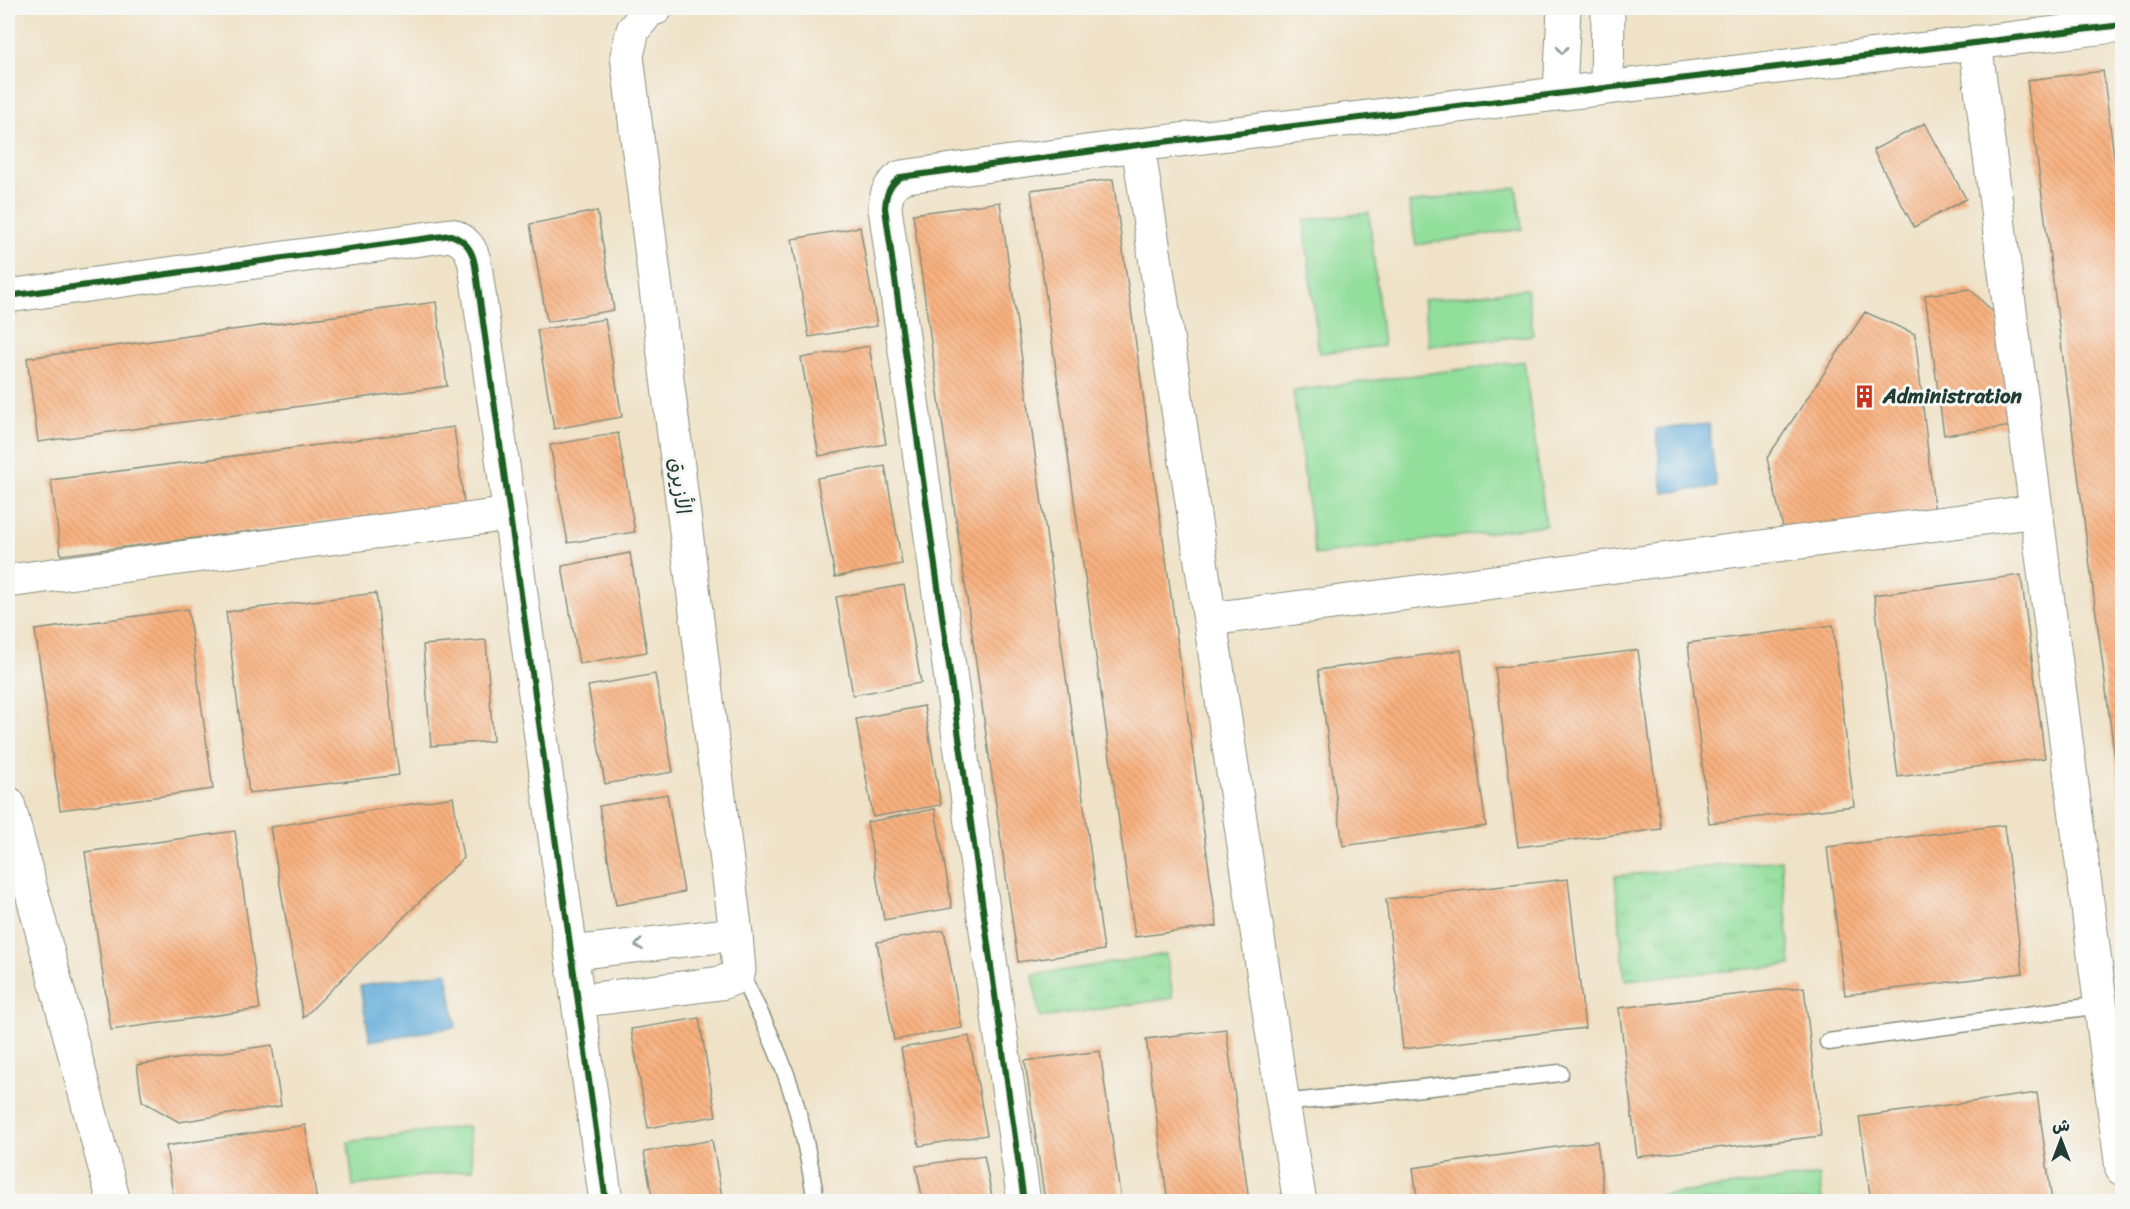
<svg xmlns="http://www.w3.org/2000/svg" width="2130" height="1209" viewBox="0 0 2130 1209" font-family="Sriracha,'Playpen Sans Arabic',sans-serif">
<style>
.grass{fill:url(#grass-tufts);stroke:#588e68;stroke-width:1.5}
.park{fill:#92de9b;stroke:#588e68;stroke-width:1.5}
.water{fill:#61abd9;stroke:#407486;stroke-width:1.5}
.building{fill:url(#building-back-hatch)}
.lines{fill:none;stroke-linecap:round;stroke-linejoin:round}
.service-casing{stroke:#87907e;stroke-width:19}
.minor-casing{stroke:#87907e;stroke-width:35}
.service{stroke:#fff;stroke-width:16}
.minor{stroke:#fff;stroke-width:33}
.cycleway-casing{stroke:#f6f6f2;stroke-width:10}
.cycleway{stroke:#1b5e20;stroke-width:6}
.oneway{stroke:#8f9e9a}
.labels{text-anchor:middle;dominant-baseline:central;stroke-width:6;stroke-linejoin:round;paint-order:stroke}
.poi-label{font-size:21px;font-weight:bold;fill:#1f3d34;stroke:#f6f6f2;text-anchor:start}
.street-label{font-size:21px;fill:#1f3d34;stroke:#f6f6f2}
</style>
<defs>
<pattern id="grass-tufts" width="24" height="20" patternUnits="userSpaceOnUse" patternTransform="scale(1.5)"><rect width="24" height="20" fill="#92de9b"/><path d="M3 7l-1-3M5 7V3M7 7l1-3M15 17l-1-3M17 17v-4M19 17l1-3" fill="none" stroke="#7dbf86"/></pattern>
<pattern id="building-back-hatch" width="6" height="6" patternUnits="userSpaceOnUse" patternTransform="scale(1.5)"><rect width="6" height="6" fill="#f8b07e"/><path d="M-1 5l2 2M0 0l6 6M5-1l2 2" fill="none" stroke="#d4986e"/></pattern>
</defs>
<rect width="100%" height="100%" fill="#f6f6f2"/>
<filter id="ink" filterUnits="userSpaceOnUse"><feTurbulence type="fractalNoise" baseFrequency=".0167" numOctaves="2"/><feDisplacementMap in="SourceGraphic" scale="12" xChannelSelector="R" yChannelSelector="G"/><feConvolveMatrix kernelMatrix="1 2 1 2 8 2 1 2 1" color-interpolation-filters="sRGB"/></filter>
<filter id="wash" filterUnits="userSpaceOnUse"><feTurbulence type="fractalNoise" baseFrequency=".008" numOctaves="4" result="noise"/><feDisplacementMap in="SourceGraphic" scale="24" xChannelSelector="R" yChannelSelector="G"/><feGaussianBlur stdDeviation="1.35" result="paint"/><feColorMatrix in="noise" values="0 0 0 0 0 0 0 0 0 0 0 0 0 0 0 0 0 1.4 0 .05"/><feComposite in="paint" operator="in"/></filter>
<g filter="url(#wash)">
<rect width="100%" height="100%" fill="#efe2c7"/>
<path class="grass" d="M 1781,860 L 1791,965 L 1625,980 L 1615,876 Z
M 1166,954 L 1173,998 L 1040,1018 L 1033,975 Z
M 1819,1175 L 1822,1201 L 1657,1201 L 1656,1196 Z"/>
<path class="park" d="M 1516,187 L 1522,229 L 1416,245 L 1409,203 Z
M 1369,213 L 1383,346 L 1319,353 L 1304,220 Z
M 1527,289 L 1533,335 L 1429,346 L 1423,300 Z
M 1524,361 L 1546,525 L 1315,555 L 1293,391 Z
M 468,1126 L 473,1169 L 353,1186 L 348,1142 Z"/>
<path class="water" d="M 1709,424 L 1716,487 L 1663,493 L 1656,429 Z
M 447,972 L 456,1027 L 370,1041 L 360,986 Z"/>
<g id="blocks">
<path class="building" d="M 2103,71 L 2122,218 L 2121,806 L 2027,80 Z
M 1925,123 L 1966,199 L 1914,227 L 1873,150 Z
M 1113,179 L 1217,926 L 1135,937 L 1031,190 Z
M 1000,202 L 1104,950 L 1018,962 L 913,214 Z
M 597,211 L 614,310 L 547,322 L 530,224 Z
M 860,227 L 877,326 L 809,337 L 792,239 Z
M 1970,289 L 1999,318 L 2013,426 L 1944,435 L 1925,295 Z
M 436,302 L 447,386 L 38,442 L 27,358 Z
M 1865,312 L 1915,334 L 1935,516 L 1784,532 L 1767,458 Z
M 605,319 L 622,417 L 554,429 L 537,330 Z
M 869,346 L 886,444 L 819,456 L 801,358 Z
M 454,427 L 464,504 L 61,555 L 51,480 Z
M 618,433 L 635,532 L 568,543 L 550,445 Z
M 885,466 L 902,564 L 835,577 L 817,478 Z
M 630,553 L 647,652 L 579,664 L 562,566 Z
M 2021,575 L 2045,758 L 1898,777 L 1874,595 Z
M 904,585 L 921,683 L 853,695 L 836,597 Z
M 376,593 L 399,775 L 249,793 L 226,612 Z
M 188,609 L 213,789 L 60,810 L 35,630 Z
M 1833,625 L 1854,806 L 1709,823 L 1688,643 Z
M 486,640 L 493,741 L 431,746 L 423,645 Z
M 1461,650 L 1486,826 L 1343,846 L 1318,670 Z
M 1638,650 L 1661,829 L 1518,847 L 1495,668 Z
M 655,674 L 673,772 L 605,784 L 588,686 Z
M 924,706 L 941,805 L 873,817 L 856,719 Z
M 667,794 L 684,892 L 616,905 L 599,806 Z
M 453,797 L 463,858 L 303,1018 L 270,827 Z
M 935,809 L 952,908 L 884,920 L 867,822 Z
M 2004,825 L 2023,973 L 1845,995 L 1827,847 Z
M 235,831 L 260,1009 L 111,1030 L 85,852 Z
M 1568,879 L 1585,1028 L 1403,1049 L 1386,899 Z
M 944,930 L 962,1028 L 894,1040 L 877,942 Z
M 1804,987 L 1821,1136 L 1637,1157 L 1619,1008 Z
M 699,1018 L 716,1116 L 648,1128 L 631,1029 Z
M 1226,1029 L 1249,1202 L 1168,1202 L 1146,1039 Z
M 969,1036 L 987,1135 L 919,1146 L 901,1048 Z
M 272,1045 L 281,1106 L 179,1122 L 142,1101 L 137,1065 Z
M 1100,1051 L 1121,1202 L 1045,1202 L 1025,1061 Z
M 2037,1093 L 2052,1202 L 1871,1202 L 1859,1117 Z
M 305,1125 L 317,1202 L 174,1202 L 166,1146 Z
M 712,1140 L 723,1202 L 653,1202 L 644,1152 Z
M 1597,1141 L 1605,1202 L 1418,1202 L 1413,1168 Z
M 984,1155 L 993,1202 L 923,1202 L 916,1166 Z"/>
</g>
</g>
<g filter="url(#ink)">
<use href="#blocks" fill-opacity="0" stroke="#87907e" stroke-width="1.5"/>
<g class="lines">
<defs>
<path id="service" d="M 739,971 C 758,1009 778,1048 791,1089 C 803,1126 810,1163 816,1202
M 1828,1042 L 2101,1005
M 1283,1103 L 1560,1073"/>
<path id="minor" d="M 1975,42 L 2122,1169
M 1607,87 L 1608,8
M 1560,93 L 1564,8
M 1138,145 L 1283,1103 L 1300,1202
M 8,296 L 451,235 C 466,241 472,249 475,265 L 606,1202
M 8,581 L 510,514
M 1210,619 L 2037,511
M 8,803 L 114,1202
M 572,953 L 736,934
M 578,1001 L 721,983 L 734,978 L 739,971 L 736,934 L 627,56 L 633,30 L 651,8 L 656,8
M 1024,1202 L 885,208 C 886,193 889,186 901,177 L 1138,145 L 2122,25"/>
</defs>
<use href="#service" class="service-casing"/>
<use href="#minor" class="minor-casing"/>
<use href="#service" class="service"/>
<use href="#minor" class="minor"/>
<defs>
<path id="cycleway" d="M 8,296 L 451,235 C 466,241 472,249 475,265 L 606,1202
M 1024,1202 L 885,208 C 886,193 889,186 901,177 L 1138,145 L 2122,25"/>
</defs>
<use href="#cycleway" class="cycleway-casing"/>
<use href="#cycleway" class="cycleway"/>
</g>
<defs><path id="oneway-chevron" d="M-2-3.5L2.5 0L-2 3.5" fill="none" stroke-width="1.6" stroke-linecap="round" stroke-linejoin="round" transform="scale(1.5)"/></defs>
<g class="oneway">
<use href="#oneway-chevron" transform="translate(1562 50) rotate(93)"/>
<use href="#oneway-chevron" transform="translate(639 945) rotate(173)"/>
</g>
</g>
<defs>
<symbol id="building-bare" viewBox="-9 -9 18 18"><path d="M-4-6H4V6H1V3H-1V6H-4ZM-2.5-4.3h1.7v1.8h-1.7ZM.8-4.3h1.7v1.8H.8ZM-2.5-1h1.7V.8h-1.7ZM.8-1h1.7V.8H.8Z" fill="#c8321e" stroke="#f6f6f2" stroke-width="2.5" paint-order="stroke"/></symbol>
</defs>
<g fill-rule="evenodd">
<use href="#building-bare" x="1848" y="380" width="33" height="33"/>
</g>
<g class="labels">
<g class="poi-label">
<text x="1883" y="396">Administration</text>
</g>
<g class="street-label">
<text transform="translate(680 486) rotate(83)">الأزيرق</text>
</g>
</g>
<rect width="2130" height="1209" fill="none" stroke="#f6f6f2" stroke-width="30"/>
<g transform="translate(2061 1140)" stroke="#f6f6f2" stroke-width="4.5" paint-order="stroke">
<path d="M0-4.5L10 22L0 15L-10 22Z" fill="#1f3d34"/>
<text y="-9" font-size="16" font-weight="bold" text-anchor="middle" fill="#1f3d34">ش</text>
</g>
</svg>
